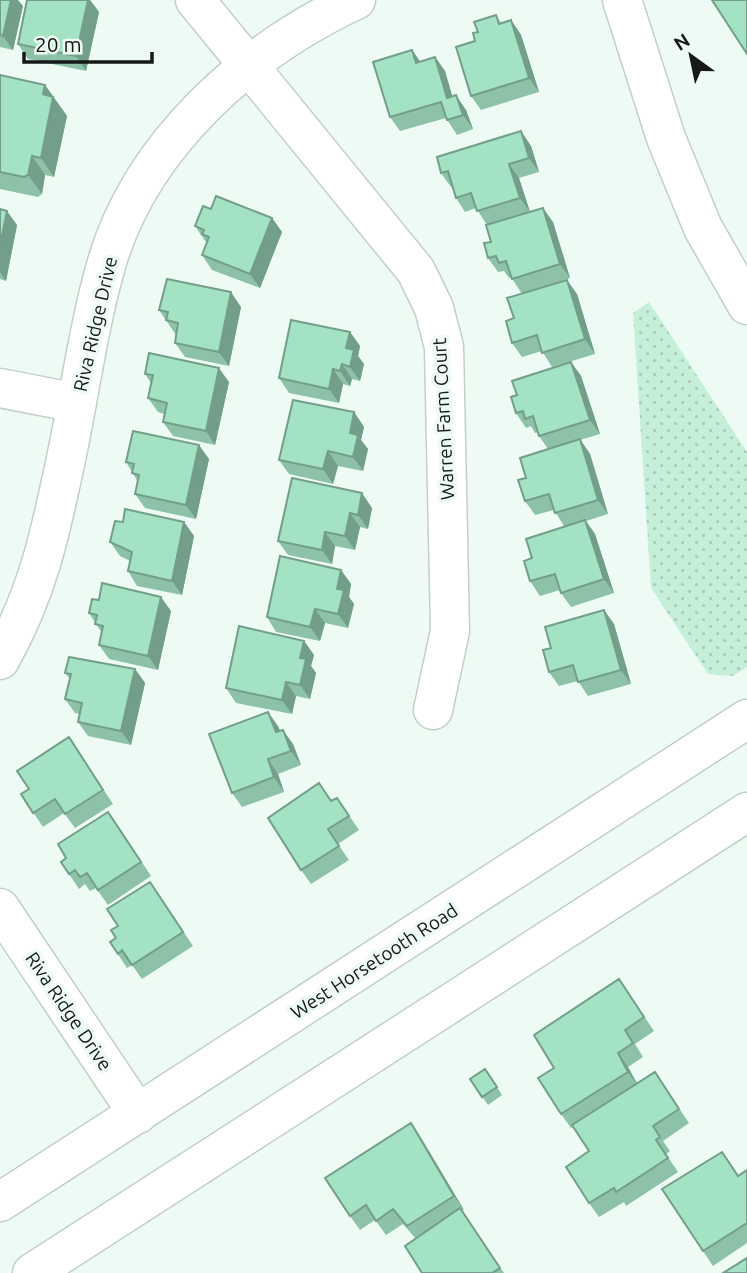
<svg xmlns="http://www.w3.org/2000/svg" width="747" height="1273" viewBox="0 0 747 1273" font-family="Ubuntu,sans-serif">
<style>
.grass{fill:url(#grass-dots)}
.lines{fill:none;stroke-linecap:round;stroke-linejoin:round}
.minor-casing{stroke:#c2d0c8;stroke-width:41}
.major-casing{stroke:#c2d0c8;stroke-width:41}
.minor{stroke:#fff;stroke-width:38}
.major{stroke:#fff;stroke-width:38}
.wall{fill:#8dc2a9}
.shaded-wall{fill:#739e89}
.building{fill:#a4e2c4;stroke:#739e89;stroke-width:2}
.labels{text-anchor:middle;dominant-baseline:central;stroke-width:7;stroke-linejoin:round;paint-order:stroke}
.street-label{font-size:19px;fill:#151a18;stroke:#edfbf4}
</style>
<defs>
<pattern id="grass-dots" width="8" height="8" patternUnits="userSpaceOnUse" patternTransform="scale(1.75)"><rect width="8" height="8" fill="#c6efda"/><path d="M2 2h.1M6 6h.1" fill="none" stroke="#a9ccba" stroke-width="1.8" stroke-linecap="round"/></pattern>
</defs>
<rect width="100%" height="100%" fill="#edfbf4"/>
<path class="grass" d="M 649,302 L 747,452 L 747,667 L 733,676 L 708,674 L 651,588 L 633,313 Z"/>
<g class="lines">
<defs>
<path id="minor" d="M 195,0 L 416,271 L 434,308 L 444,347 L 450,631 L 433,710
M 622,0 L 666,138 L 703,228 L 747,305
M 0,388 L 77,403
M 0,660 C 39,591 51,530 67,454 C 80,391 89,324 107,262 C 142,144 248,50 356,0
M 0,908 L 138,1114"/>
<path id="major" d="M 0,1202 L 747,719
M 32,1273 L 747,812"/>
</defs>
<use href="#minor" class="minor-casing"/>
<use href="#major" class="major-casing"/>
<use href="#minor" class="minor"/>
<use href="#major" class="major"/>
</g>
<path class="wall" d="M 0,0 L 23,6 L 13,50 L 0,47 Z
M 27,0 L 90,0 L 99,12 L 86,71 L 28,59 L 18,44 Z
M 496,15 L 501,23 L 511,20 L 521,35 L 539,92 L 481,110 L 471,96 L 478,32 Z
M 412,50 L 420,62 L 435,57 L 445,71 L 452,97 L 466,110 L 473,129 L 457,135 L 446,118 L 400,131 L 390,117 Z
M 0,75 L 45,85 L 67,116 L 54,177 L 45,175 L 42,194 L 38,197 L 0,189 Z
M 521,131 L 531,146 L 539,172 L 519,178 L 530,212 L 553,222 L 570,278 L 522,294 L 511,277 L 509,278 L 504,271 L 498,272 L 488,258 L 491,242 L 487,225 L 476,208 L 465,212 L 456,198 L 452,187 L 451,187 L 441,173 Z
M 0,209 L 17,225 L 6,281 L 0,279 Z
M 211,209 L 272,218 L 282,232 L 260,288 L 212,270 L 202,255 L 207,242 L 205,241 L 195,226 Z
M 577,294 L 595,354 L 552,367 L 542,351 L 522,357 L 512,343 Z
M 241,307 L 229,366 L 185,357 L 175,343 L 176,335 L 159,310 Z
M 350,332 L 360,346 L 358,356 L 364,364 L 360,381 L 352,379 L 350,386 L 343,384 L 339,403 L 289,393 L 279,378 Z
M 571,362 L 581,376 L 600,434 L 580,440 L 590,454 L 608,514 L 586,521 L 595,534 L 614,593 L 571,607 L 561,593 L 560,590 L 540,596 L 530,581 L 532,558 L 564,526 L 554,510 L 535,515 L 525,501 L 548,449 L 539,436 L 538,432 L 535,433 L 531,426 L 526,428 L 516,413 L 517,395 Z
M 145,374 L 229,382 L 215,445 L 173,436 L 163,422 L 164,414 L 158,412 L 148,398 L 151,383 Z
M 354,412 L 364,427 L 361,440 L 368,449 L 363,471 L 338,466 L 333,484 L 289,474 L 279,460 Z
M 209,459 L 196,519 L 145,508 L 135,494 L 138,482 L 126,462 Z
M 292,478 L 372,508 L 368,529 L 360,527 L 355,550 L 335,546 L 332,564 L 288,555 L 278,541 Z
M 123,522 L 184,522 L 194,536 L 182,595 L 137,586 L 128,571 L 130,561 L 120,556 L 110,542 Z
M 341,570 L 351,584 L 349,597 L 354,604 L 348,628 L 325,623 L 320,641 L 276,632 L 267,617 Z
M 99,600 L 171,611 L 158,670 L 109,659 L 99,645 L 102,633 L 89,613 Z
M 604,610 L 614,624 L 631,684 L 588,696 L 578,681 L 559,686 L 549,672 L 551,648 Z
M 304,641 L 314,655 L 311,666 L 316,673 L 310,699 L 296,696 L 292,714 L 236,703 L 226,688 Z
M 135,669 L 145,683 L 131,745 L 88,736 L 78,722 L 80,714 L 75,713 L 65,699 L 70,679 L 65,673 Z
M 278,726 L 280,731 L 293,744 L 301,765 L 278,774 L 284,792 L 242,807 L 232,793 Z
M 69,737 L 113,804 L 75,828 L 64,813 L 43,827 L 21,794 L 29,789 Z
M 337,798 L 359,830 L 338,844 L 349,860 L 311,884 L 301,870 L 332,801 Z
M 118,826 L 151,876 L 108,905 L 96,888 L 90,891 L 85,884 L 79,889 L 61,862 Z
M 160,896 L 193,946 L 142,979 L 132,965 L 127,968 L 110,942 L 116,938 Z
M 619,979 L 654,1031 L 635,1044 L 643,1057 L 628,1067 L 637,1083 L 655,1072 L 689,1123 L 663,1141 L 670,1151 L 666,1154 L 678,1172 L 626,1206 L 624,1202 L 599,1217 L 589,1203 L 589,1151 L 573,1127 L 571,1128 L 561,1114 L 554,1068 Z
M 485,1069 L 502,1095 L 488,1105 L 470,1079 Z
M 411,1123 L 421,1138 L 464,1210 L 462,1211 L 504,1273 L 422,1273 L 416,1239 L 403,1224 L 386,1235 L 375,1220 L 360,1230 L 350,1216 Z
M 747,1170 L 747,1243 L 713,1266 L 703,1251 L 738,1176 Z"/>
<path class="shaded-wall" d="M 11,0 L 18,0 L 23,6 L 13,50 L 3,36 Z
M 88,0 L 90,0 L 99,12 L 86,71 L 76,56 Z
M 511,20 L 521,35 L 539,92 L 529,78 Z
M 412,50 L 422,64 L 416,63 Z
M 435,57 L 445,71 L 457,112 L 447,98 Z
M 45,85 L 67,116 L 54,177 L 41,158 L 43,94 Z
M 456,95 L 466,110 L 473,129 L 463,115 Z
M 521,131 L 531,146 L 539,172 L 529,158 Z
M 32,156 L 45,175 L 42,194 L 28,175 Z
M 509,164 L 519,178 L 530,212 L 520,198 Z
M 543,208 L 553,222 L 570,278 L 560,264 Z
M 7,211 L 17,225 L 6,281 L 0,272 L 0,246 Z
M 272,218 L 282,232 L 260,288 L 250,274 Z
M 567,280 L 577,294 L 595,354 L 585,339 Z
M 231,292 L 241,307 L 229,366 L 219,352 Z
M 350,332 L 360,346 L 358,356 L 364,364 L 360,381 L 350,367 L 346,348 Z
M 571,362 L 581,376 L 600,434 L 590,420 Z
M 342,364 L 352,379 L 350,386 L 340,371 Z
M 219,368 L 229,382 L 215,445 L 206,431 Z
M 333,369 L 343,384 L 339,403 L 329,389 Z
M 354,412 L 364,427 L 361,440 L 368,449 L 363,471 L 353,457 L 350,433 Z
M 580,439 L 590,454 L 608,514 L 598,500 Z
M 199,445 L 209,459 L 196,519 L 186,505 Z
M 328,451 L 338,466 L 333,484 L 323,469 Z
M 362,493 L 372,508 L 368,529 L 358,515 Z
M 350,513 L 360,527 L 355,550 L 345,536 Z
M 585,520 L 595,534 L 614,593 L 604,579 Z
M 184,522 L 194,536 L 182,595 L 172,581 Z
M 325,532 L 335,546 L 332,564 L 322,550 Z
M 341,570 L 351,584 L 349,597 L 354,604 L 348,628 L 338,614 L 337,589 Z
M 161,597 L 171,611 L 158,670 L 148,656 Z
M 315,609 L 325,623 L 320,641 L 310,627 Z
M 604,610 L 614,624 L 631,684 L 621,670 Z
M 304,641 L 314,655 L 311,666 L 316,673 L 310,699 L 300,685 L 300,658 Z
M 135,669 L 145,683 L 131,745 L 121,731 Z
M 286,682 L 296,696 L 292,714 L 282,700 Z
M 268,712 L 278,726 L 286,746 L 276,732 Z
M 283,730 L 293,744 L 301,765 L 291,751 Z
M 268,759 L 278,774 L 284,792 L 274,777 Z
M 618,1053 L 628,1067 L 638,1086 L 628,1072 Z
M 411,1123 L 421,1138 L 464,1210 L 454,1196 Z"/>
<path class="building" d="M 0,0 L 11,0 L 3,36 L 0,35 Z
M 27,0 L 88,0 L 76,56 L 18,44 Z
M 712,0 L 747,0 L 747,54 Z
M 496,15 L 499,24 L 511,20 L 529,78 L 471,96 L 456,47 L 475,41 L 473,33 L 478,32 L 474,22 Z
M 412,50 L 416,63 L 435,57 L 447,98 L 456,95 L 463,115 L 447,120 L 441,102 L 390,117 L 373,62 Z
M 0,75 L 45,85 L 43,94 L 53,97 L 41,158 L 32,156 L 28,175 L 24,177 L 0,172 Z
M 521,131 L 529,158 L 509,164 L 520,198 L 477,211 L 471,193 L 456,198 L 448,171 L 441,173 L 437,157 Z
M 216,196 L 272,218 L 250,274 L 202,255 L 209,237 L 202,234 L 204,230 L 195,226 L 203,206 L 211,209 Z
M 543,208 L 560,264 L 512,279 L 506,261 L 499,263 L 496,256 L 488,258 L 484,243 L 491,242 L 486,225 Z
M 0,209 L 7,211 L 0,246 Z
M 167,279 L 231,292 L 219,352 L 175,343 L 178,323 L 166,320 L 168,312 L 159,310 Z
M 567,280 L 585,339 L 542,353 L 537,335 L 512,343 L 506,321 L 514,318 L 507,298 Z
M 291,320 L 350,332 L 346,348 L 354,350 L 350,367 L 342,364 L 340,371 L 333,369 L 329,389 L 279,378 Z
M 149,353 L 219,368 L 206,431 L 163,422 L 167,403 L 148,398 L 153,375 L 145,374 Z
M 571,362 L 590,420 L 539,436 L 533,416 L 525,419 L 523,411 L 516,413 L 511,397 L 517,395 L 512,381 Z
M 293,400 L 354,412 L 350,433 L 358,435 L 353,457 L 328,451 L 323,469 L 279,460 Z
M 133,431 L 199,445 L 186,505 L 135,494 L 139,475 L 132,473 L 134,464 L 126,462 Z
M 580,439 L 598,500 L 555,513 L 549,494 L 525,501 L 518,480 L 526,478 L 520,458 Z
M 292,478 L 362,493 L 358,515 L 350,513 L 345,536 L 325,532 L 322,550 L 278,541 Z
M 125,509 L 184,522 L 172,581 L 128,571 L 132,552 L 110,542 L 115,521 L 123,522 Z
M 585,520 L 604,579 L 561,593 L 555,574 L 530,581 L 524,561 L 532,558 L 526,539 Z
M 280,556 L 341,570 L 337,589 L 344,590 L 338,614 L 315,609 L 310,627 L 267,617 Z
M 102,583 L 161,597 L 148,656 L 99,645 L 103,626 L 95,624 L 97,615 L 89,613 L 92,599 L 99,600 Z
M 604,610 L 621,670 L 578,682 L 573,665 L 549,672 L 543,650 L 551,648 L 545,627 Z
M 239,626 L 304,641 L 300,658 L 306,659 L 300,685 L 286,682 L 282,700 L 226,688 Z
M 69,657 L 135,669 L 121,731 L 78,722 L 82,703 L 65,699 L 71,674 L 65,673 Z
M 268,712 L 276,732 L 283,730 L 291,751 L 268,759 L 274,777 L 232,793 L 209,734 Z
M 69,737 L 103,790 L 65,814 L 55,799 L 33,813 L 21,794 L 29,789 L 17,771 Z
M 319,783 L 331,801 L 337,798 L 349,816 L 328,829 L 339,846 L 301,870 L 268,818 Z
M 108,812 L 141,862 L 98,890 L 87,873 L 80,877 L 75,870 L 69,874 L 61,862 L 66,858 L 58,844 Z
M 150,882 L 183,932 L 132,965 L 122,950 L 118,954 L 110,942 L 116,938 L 111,930 L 118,926 L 107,909 Z
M 619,979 L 644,1017 L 625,1030 L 633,1043 L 618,1053 L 628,1072 L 561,1114 L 538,1078 L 554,1068 L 534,1035 Z
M 485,1069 L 497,1087 L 482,1097 L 470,1079 Z
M 655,1072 L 679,1109 L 653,1126 L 660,1137 L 656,1140 L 668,1158 L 616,1192 L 614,1188 L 589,1203 L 566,1167 L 589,1151 L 572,1125 Z
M 411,1123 L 454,1196 L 407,1226 L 393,1209 L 376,1221 L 366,1205 L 350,1216 L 325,1178 Z
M 722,1152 L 738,1176 L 747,1170 L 747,1223 L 703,1251 L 662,1189 Z
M 460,1208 L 500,1268 L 492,1273 L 422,1273 L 405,1246 Z
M 747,1258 L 747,1273 L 723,1273 Z"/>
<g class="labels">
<g class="street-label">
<text transform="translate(95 324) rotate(-77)">Riva Ridge Drive</text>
<text transform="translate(443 419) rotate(-93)">Warren Farm Court</text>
<text transform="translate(374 961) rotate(-33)">West Horsetooth Road</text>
<text transform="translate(69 1011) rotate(56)">Riva Ridge Drive</text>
</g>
</g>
<g transform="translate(691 56) rotate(327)" stroke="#edfbf4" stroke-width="5" paint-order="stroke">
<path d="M0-5L12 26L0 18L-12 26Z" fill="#151a18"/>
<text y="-10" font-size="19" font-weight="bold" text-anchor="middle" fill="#151a18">N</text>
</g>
<path d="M24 52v10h128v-10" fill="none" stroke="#151a18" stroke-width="3.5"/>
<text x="35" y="52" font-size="21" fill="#151a18" stroke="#edfbf4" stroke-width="5" paint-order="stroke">20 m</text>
</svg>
